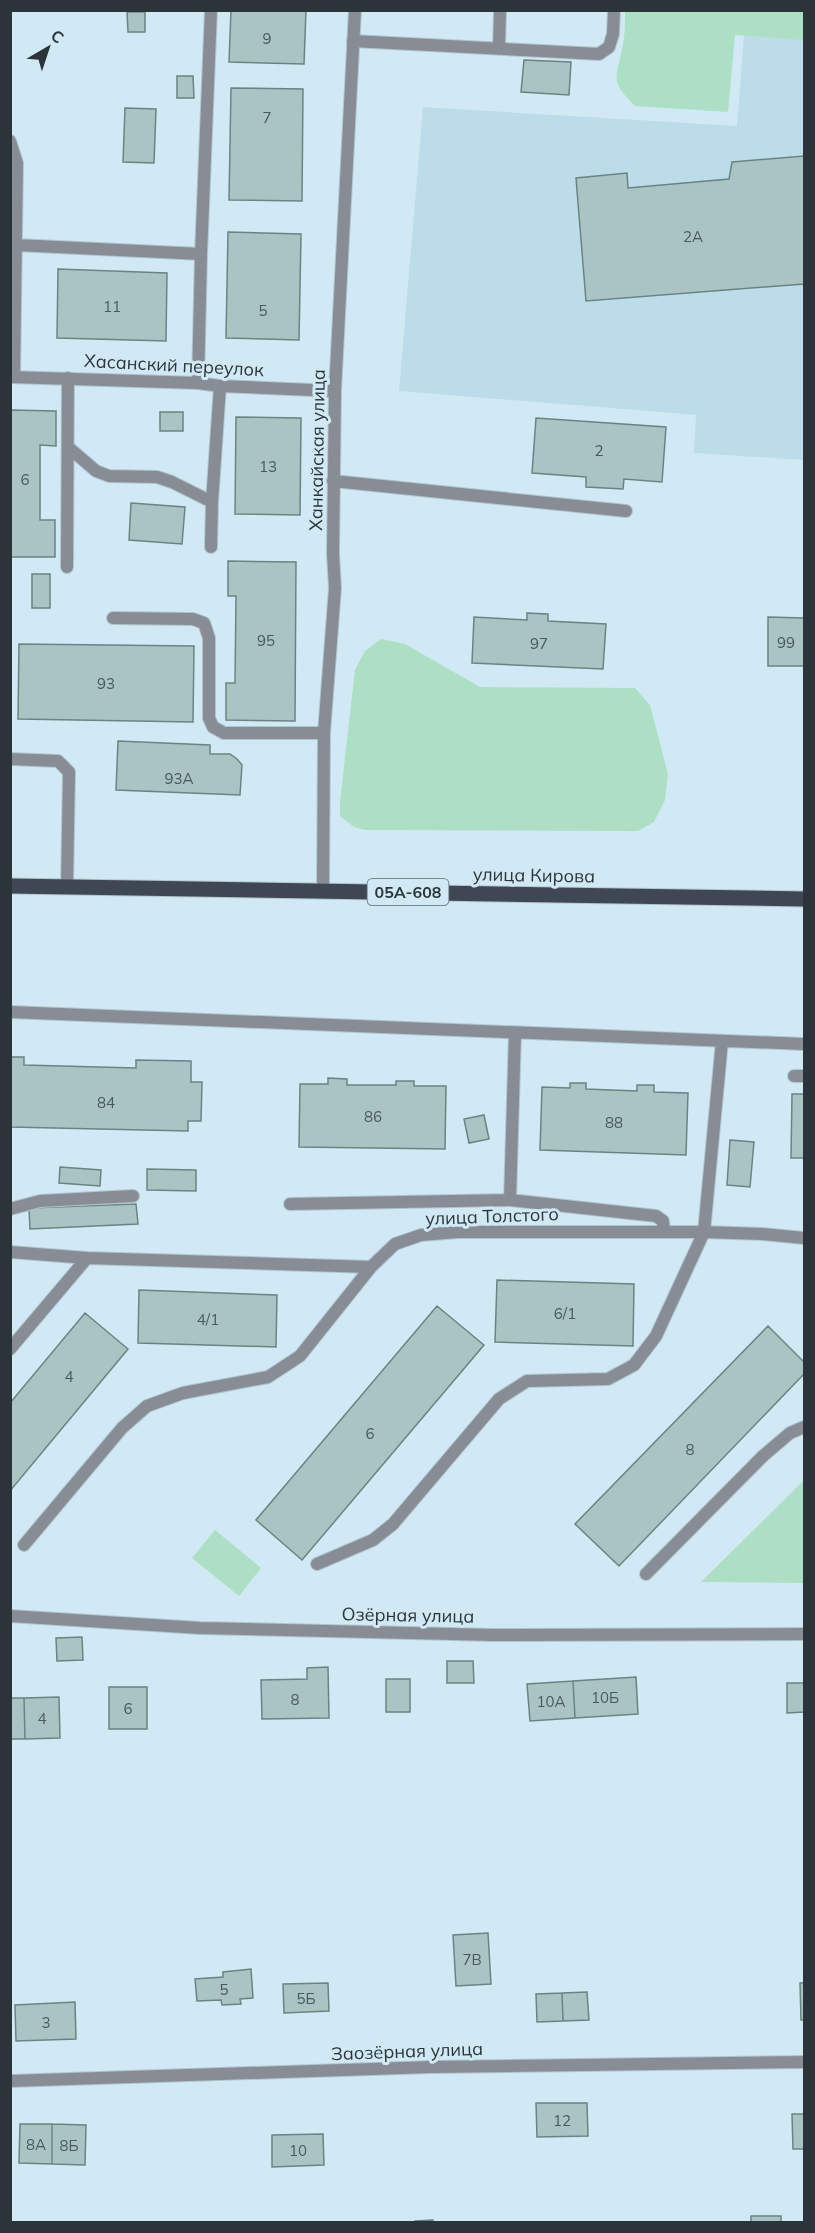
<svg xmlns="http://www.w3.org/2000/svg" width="815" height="2233" viewBox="0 0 815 2233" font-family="Mulish,sans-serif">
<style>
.built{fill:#bddcea}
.green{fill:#acdfc4}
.building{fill:#a9c4c3;stroke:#6a8483;stroke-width:1.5}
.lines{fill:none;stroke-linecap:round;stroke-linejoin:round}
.service-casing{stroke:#b0c5ce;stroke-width:14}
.minor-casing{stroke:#b0c5ce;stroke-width:14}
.primary-casing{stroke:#b0c5ce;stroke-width:17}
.service{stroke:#888d95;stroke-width:12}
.minor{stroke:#888d95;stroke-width:12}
.primary{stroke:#3f4654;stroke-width:15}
.labels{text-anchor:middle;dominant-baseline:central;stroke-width:6;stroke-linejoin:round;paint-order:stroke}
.number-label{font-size:15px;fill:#4a585b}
.shield{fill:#d1e9f4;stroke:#5d6a70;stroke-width:1.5}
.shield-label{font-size:16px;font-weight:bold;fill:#2b3438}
.street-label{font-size:18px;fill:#2b3438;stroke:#d1e9f4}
</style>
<rect width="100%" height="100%" fill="#d1e9f4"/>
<path class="built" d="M 745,23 L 804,31 L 804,460 L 694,453 L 696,415 L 399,391 L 423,107 L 737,126 Z"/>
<path class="green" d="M 625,11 L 804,11 L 804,40 L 735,35 L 728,112 L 635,106 C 608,80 617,77 623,45 C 625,34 625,22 625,11 Z
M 381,639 L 405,644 L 480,687 L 635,688 L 650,705 L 668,774 L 665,800 L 654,822 L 638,831 L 365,830 L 354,827 L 340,816 L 340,802 L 355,670 L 365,651 Z
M 804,1480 L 804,1583 L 701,1582 L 795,1489 Z
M 215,1530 L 261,1568 L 239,1596 L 192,1558 Z"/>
<path class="building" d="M 231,10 L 306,10 L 304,64 L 229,62 Z
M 127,12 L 145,12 L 145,32 L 128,32 Z
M 524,60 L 571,62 L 569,95 L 521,92 Z
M 177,76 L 193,76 L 194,98 L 177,98 Z
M 231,88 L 303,89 L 302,201 L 229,200 Z
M 125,108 L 156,109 L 154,163 L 123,162 Z
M 804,156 L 804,284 L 586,301 L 576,178 L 627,173 L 628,188 L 729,179 L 732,162 Z
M 228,232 L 301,234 L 299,340 L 226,338 Z
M 58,269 L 167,273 L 166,341 L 57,338 Z
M 10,410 L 56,411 L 56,446 L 40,445 L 40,520 L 55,520 L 55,557 L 10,557 Z
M 160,412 L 183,412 L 183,431 L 160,431 Z
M 236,417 L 301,418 L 300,515 L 235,514 Z
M 536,418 L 666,427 L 662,482 L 624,479 L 623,489 L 586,487 L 586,477 L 532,473 Z
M 131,503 L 185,507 L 182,544 L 129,540 Z
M 228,561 L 296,562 L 295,721 L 226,720 L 226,683 L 235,683 L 236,596 L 228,596 Z
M 32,574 L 50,574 L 50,608 L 32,608 Z
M 527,613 L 548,614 L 548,621 L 606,624 L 603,669 L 472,663 L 474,617 L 527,620 Z
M 768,617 L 804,618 L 804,666 L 768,666 Z
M 19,644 L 194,646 L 193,722 L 18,719 Z
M 118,741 L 210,745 L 210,754 L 230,754 L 237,759 L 242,765 L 240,795 L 116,790 Z
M 10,1057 L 24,1057 L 24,1065 L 136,1068 L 136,1060 L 191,1061 L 191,1082 L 202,1082 L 201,1121 L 188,1121 L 188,1131 L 10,1127 Z
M 328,1078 L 347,1079 L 347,1085 L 396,1085 L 396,1081 L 414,1081 L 414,1086 L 446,1086 L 445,1149 L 299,1147 L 300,1084 L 328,1084 Z
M 570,1083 L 586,1083 L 586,1089 L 637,1091 L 637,1085 L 654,1085 L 654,1092 L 688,1093 L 686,1155 L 540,1150 L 542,1087 L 570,1088 Z
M 792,1094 L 804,1094 L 804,1158 L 791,1158 Z
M 484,1115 L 489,1139 L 469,1143 L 464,1119 Z
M 730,1140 L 754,1142 L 750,1187 L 727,1185 Z
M 60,1167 L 101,1170 L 100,1186 L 59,1183 Z
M 147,1169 L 196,1170 L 196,1191 L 147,1190 Z
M 136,1204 L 138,1224 L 30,1229 L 29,1208 Z
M 497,1280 L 634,1284 L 633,1346 L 495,1342 Z
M 139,1290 L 277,1295 L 276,1347 L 138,1343 Z
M 437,1306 L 484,1345 L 302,1560 L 256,1520 Z
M 85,1313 L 128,1349 L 10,1491 L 10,1403 Z
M 768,1326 L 804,1362 L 804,1374 L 619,1566 L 575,1524 Z
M 82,1637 L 83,1660 L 57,1661 L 56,1638 Z
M 447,1661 L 473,1661 L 474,1683 L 447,1683 Z
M 328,1667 L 329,1718 L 262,1719 L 261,1680 L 307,1679 L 307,1668 Z
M 636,1677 L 638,1714 L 575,1718 L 573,1681 Z
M 386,1679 L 410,1679 L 410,1712 L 386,1712 Z
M 573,1681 L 575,1718 L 530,1721 L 527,1684 Z
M 787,1683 L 804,1683 L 804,1712 L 787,1713 Z
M 109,1687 L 147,1687 L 147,1729 L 109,1729 Z
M 59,1697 L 60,1738 L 25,1739 L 24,1698 Z
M 10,1698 L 24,1698 L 25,1739 L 10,1739 Z
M 488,1933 L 491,1984 L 456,1986 L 453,1935 Z
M 251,1969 L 253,1998 L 240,1999 L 241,2004 L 222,2005 L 221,2000 L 197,2001 L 195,1979 L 223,1977 L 223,1972 Z
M 328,1983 L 329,2011 L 284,2013 L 283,1984 Z
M 800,1983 L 804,1983 L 804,2020 L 801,2020 Z
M 587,1992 L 589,2020 L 563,2021 L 562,1993 Z
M 562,1993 L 563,2021 L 537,2022 L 536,1994 Z
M 75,2002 L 76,2039 L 16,2041 L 15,2005 Z
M 536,2103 L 587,2103 L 588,2136 L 537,2137 Z
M 792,2114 L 804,2114 L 804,2149 L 793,2149 Z
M 20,2124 L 52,2124 L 52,2164 L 19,2163 Z
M 52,2124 L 86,2125 L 85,2165 L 52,2164 Z
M 323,2134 L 324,2165 L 272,2167 L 272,2135 Z
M 751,2216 L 781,2216 L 781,2222 L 751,2222 Z
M 433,2220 L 433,2222 L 415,2222 L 415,2221 Z"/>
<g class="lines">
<defs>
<path id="service" d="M 353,41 L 599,54 L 609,47 L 613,34 L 614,10
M 499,49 L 500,10
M 10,141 L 17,163 L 14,377
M 16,245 L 201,254
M 198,383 L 201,254 L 211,10
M 68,447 L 96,471 L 109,476 L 157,477 L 172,482 L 212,502
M 333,481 L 626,511
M 211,547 L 212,502 L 220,386
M 67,567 L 68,378
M 113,618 L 193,619 L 204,623 L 209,638 L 209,718 L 213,727 L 224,733 L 324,733
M 10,759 L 58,761 L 69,772 L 67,887
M 10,1012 L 804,1044
M 794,1076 L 804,1076
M 510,1200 L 515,1033
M 290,1204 L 510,1200 L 656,1216 L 663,1221 L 664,1232
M 10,1209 L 40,1201 L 133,1196
M 10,1252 L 87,1258 L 371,1267
M 10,1349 L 87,1258
M 24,1545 L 122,1428 L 147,1406 L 183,1393 L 268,1377 L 300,1356 L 371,1267 L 395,1244 L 421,1235 L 458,1232 L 704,1232 L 762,1234 L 804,1238
M 317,1564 L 373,1540 L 393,1524 L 499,1399 L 527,1381 L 608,1379 L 634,1365 L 656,1336 L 704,1232 L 722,1041
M 646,1574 L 763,1456 L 790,1433 L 804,1427"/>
<path id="minor" d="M 10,377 L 198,383 L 220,386 L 335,391
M 323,891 L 324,733 L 335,588 L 333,554 L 335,391 L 355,10
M 10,1616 L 200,1628 L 493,1635 L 804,1634
M 10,2081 L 431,2067 L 804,2062"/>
<path id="primary" d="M 10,886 L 804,899"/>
</defs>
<use href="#service" class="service-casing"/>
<use href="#minor" class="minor-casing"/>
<use href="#primary" class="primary-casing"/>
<use href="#service" class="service"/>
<use href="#minor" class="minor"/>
<use href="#primary" class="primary"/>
</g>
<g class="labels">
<g class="number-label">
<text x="267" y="38">9</text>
<text x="267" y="117">7</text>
<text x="693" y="236">2А</text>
<text x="112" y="306">11</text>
<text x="263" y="310">5</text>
<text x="599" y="450">2</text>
<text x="268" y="466">13</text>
<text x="25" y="479">6</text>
<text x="266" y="640">95</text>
<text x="786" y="642">99</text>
<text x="539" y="643">97</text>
<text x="106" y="683">93</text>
<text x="179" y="778">93А</text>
<text x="106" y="1102">84</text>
<text x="373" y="1116">86</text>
<text x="614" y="1122">88</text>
<text x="565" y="1313">6/1</text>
<text x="208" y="1319">4/1</text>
<text x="69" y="1376">4</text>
<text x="370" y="1433">6</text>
<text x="690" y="1449">8</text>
<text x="605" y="1697">10Б</text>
<text x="295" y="1699">8</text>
<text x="551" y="1701">10А</text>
<text x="128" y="1708">6</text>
<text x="42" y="1718">4</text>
<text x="472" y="1959">7В</text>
<text x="224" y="1989">5</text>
<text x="306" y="1998">5Б</text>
<text x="46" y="2022">3</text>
<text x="562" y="2120">12</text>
<text x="36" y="2144">8А</text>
<text x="69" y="2145">8Б</text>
<text x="298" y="2150">10</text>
</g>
<rect class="shield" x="367.5" y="879" width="81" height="26" rx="4.5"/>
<g class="shield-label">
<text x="408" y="892">05А-608</text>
</g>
<g class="street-label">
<text transform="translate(174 365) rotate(3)">Хасанский переулок</text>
<text transform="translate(317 450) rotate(-89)">Ханкайская улица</text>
<text transform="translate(534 875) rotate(1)">улица Кирова</text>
<text transform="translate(492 1216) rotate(-2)">улица Толстого</text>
<text transform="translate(408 1615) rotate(1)">Озёрная улица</text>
<text transform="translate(407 2051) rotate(-2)">Заозёрная улица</text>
</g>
</g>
<rect width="815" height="2233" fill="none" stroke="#2b3438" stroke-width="24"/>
<g transform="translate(48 48) rotate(39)" stroke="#d1e9f4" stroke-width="4.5" paint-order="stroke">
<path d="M0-4.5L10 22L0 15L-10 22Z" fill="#2b3438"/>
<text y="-9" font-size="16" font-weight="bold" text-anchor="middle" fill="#2b3438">С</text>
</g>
</svg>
